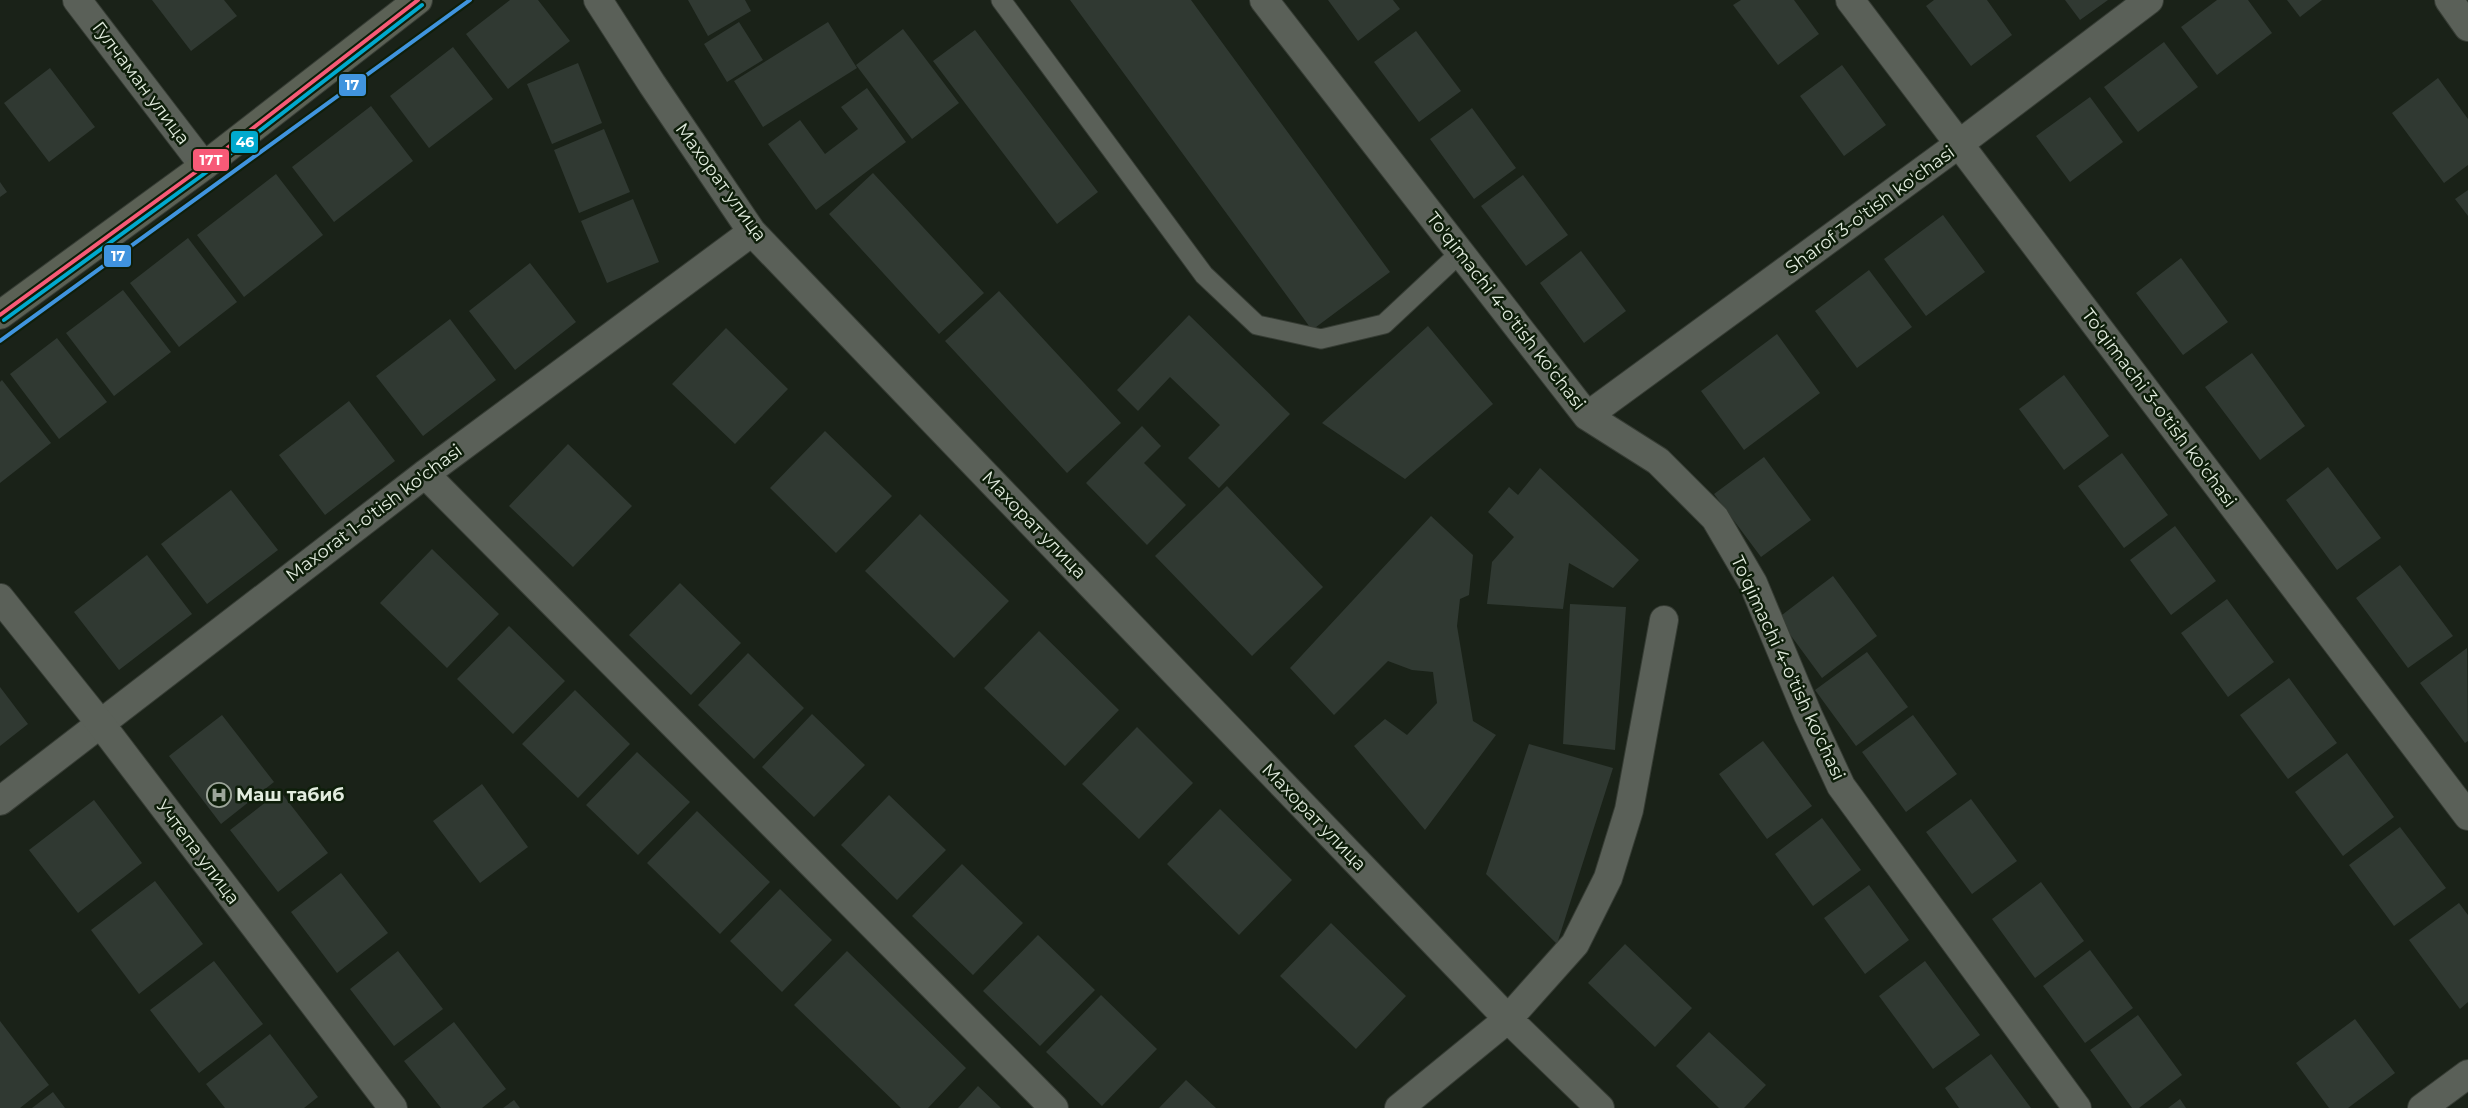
<svg xmlns="http://www.w3.org/2000/svg" width="2468" height="1108" viewBox="0 0 2468 1108" font-family="Montserrat,sans-serif">
<style>
.building{fill:#303932}
.lines{fill:none;stroke-linecap:round;stroke-linejoin:round}
.service-casing{stroke:#363c34;stroke-width:21}
.minor-casing{stroke:#363c34;stroke-width:30}
.tertiary-casing{stroke:#363c34;stroke-width:30}
.secondary-casing{stroke:#363c34;stroke-width:30}
.service{stroke:#5a6058;stroke-width:19}
.minor{stroke:#5a6058;stroke-width:28}
.tertiary{stroke:#5a6058;stroke-width:28}
.secondary{stroke:#5b6155;stroke-width:28}
.bus-1-casing{stroke:#0e1e0a;stroke-width:8}
.bus-2-casing{stroke:#0e1e0a;stroke-width:8}
.bus-1{stroke:#f75a77;stroke-width:4}
.bus-2{stroke:#00a9ce;stroke-width:4}
.tram-1-casing{stroke:#0e1e0a;stroke-width:8}
.tram-1{stroke:#4094de;stroke-width:4}
.labels{text-anchor:middle;dominant-baseline:central;stroke-width:5;stroke-linejoin:round;paint-order:stroke}
.street-label{font-size:18px;fill:#e2ecdf;stroke:#0e1e0a}
.poi-label{font-size:18px;font-weight:bold;fill:#e2ecdf;stroke:#0e1e0a;text-anchor:start}
.line-badge{stroke:#0e1e0a;stroke-width:2}
.badge-label{font-size:14px;text-anchor:middle;font-weight:bold;fill:#fff}
</style>
<rect width="100%" height="100%" fill="#1a2218"/>
<path class="building" d="M 152,0 L 224,0 L 237,16 L 191,51 Z
M 510,0 L 538,0 L 570,41 L 508,89 L 466,34 Z
M 688,0 L 745,0 L 751,11 L 708,36 Z
M 1070,0 L 1191,0 L 1390,272 L 1312,330 Z
M 1328,0 L 1393,0 L 1400,9 L 1358,41 Z
M 1741,0 L 1794,0 L 1819,34 L 1778,65 L 1733,5 Z
M 1934,0 L 1987,0 L 2012,35 L 1971,66 L 1926,6 Z
M 2065,0 L 2108,0 L 2080,20 Z
M 2217,0 L 2248,0 L 2272,33 L 2217,75 L 2181,27 Z
M 2287,0 L 2322,0 L 2300,17 Z
M 739,22 L 763,60 L 727,82 L 704,44 Z
M 828,22 L 857,68 L 763,127 L 734,81 Z
M 903,29 L 959,103 L 912,139 L 856,65 Z
M 975,30 L 1098,192 L 1057,224 L 933,61 Z
M 1416,31 L 1461,91 L 1419,122 L 1374,62 Z
M 2164,42 L 2198,87 L 2138,132 L 2104,87 Z
M 453,47 L 493,99 L 429,148 L 390,96 Z
M 578,63 L 602,123 L 552,144 L 527,84 Z
M 1842,65 L 1886,125 L 1844,156 L 1800,96 Z
M 50,68 L 95,127 L 49,162 L 4,103 Z
M 2438,78 L 2468,119 L 2468,165 L 2444,183 L 2392,113 Z
M 867,88 L 906,142 L 816,210 L 768,144 L 800,120 L 825,154 L 858,129 L 841,107 Z
M 2090,97 L 2123,142 L 2070,182 L 2036,136 Z
M 371,106 L 413,161 L 334,222 L 292,167 Z
M 1472,108 L 1516,168 L 1474,199 L 1430,139 Z
M 604,129 L 630,192 L 579,213 L 554,150 Z
M 873,173 L 984,293 L 939,334 L 829,214 Z
M 276,174 L 323,235 L 244,297 L 197,235 Z
M 1523,175 L 1568,235 L 1526,266 L 1481,206 Z
M 0,182 L 7,192 L 0,197 Z
M 2468,190 L 2468,216 L 2455,199 Z
M 633,199 L 659,262 L 607,283 L 581,221 Z
M 1943,215 L 1985,272 L 1926,316 L 1884,259 Z
M 188,238 L 237,302 L 179,347 L 130,283 Z
M 1581,251 L 1626,311 L 1584,343 L 1540,283 Z
M 2181,258 L 2228,322 L 2183,355 L 2136,293 Z
M 530,263 L 576,322 L 515,370 L 469,311 Z
M 1869,270 L 1912,327 L 1857,368 L 1815,311 Z
M 123,290 L 171,352 L 114,396 L 66,333 Z
M 999,291 L 1121,423 L 1067,473 L 945,341 Z
M 1189,315 L 1290,414 L 1219,488 L 1188,458 L 1220,425 L 1170,377 L 1138,411 L 1117,390 Z
M 450,319 L 496,380 L 423,436 L 376,376 Z
M 1428,326 L 1493,404 L 1405,479 L 1322,423 Z
M 726,328 L 788,389 L 735,444 L 672,384 Z
M 1777,334 L 1820,393 L 1744,450 L 1701,391 Z
M 57,338 L 107,402 L 59,439 L 10,374 Z
M 2252,353 L 2305,426 L 2260,460 L 2205,387 Z
M 2064,375 L 2109,436 L 2064,470 L 2019,409 Z
M 2,380 L 51,443 L 0,483 L 0,382 Z
M 349,401 L 395,461 L 325,515 L 279,455 Z
M 1142,426 L 1161,446 L 1144,463 L 1186,505 L 1147,545 L 1086,483 Z
M 825,431 L 892,496 L 836,553 L 770,488 Z
M 568,444 L 632,506 L 573,567 L 509,506 Z
M 2122,453 L 2168,515 L 2124,548 L 2078,486 Z
M 1764,457 L 1811,520 L 1761,557 L 1714,494 Z
M 2328,467 L 2381,538 L 2337,570 L 2286,500 Z
M 1540,468 L 1639,560 L 1613,588 L 1569,563 L 1563,609 L 1487,604 L 1492,562 L 1514,537 L 1488,512 L 1509,487 L 1518,495 Z
M 1227,486 L 1323,587 L 1252,656 L 1155,556 Z
M 231,490 L 278,550 L 207,604 L 161,544 Z
M 920,514 L 1009,601 L 954,658 L 865,571 Z
M 1431,516 L 1473,555 L 1469,595 L 1460,599 L 1457,626 L 1473,721 L 1496,735 L 1425,830 L 1354,746 L 1385,719 L 1407,735 L 1437,703 L 1433,672 L 1412,670 L 1388,661 L 1334,715 L 1290,668 Z
M 2175,526 L 2216,581 L 2171,615 L 2130,560 Z
M 432,549 L 499,614 L 447,668 L 380,603 Z
M 147,555 L 192,614 L 119,670 L 74,612 Z
M 2400,565 L 2453,636 L 2408,668 L 2356,598 Z
M 1833,576 L 1877,636 L 1822,678 L 1778,618 Z
M 680,583 L 741,643 L 691,695 L 629,635 Z
M 2227,599 L 2274,662 L 2228,697 L 2181,633 Z
M 1570,604 L 1626,607 L 1615,750 L 1563,744 Z
M 509,626 L 565,681 L 513,734 L 457,679 Z
M 1039,631 L 1119,710 L 1065,766 L 984,688 Z
M 2467,648 L 2468,741 L 2465,743 L 2420,683 Z
M 1867,652 L 1908,707 L 1856,746 L 1815,690 Z
M 748,653 L 804,708 L 754,759 L 698,705 Z
M 2289,678 L 2337,743 L 2288,779 L 2240,715 Z
M 0,687 L 28,724 L 0,746 Z
M 575,690 L 630,744 L 578,798 L 522,744 Z
M 812,714 L 865,765 L 814,817 L 762,767 Z
M 222,715 L 274,782 L 221,824 L 169,756 Z
M 1913,715 L 1957,774 L 1906,812 L 1862,752 Z
M 1137,727 L 1193,783 L 1139,839 L 1082,784 Z
M 1763,741 L 1812,806 L 1767,839 L 1719,774 Z
M 1529,744 L 1613,768 L 1557,944 L 1486,874 Z
M 637,752 L 690,802 L 638,855 L 586,805 Z
M 2347,753 L 2394,817 L 2343,856 L 2295,792 Z
M 482,784 L 528,847 L 480,883 L 433,821 Z
M 280,791 L 328,853 L 278,892 L 230,830 Z
M 889,795 L 946,850 L 897,900 L 841,845 Z
M 1971,799 L 2017,861 L 1972,894 L 1926,832 Z
M 94,800 L 142,863 L 78,913 L 29,850 Z
M 1220,809 L 1292,880 L 1239,935 L 1167,864 Z
M 697,811 L 770,882 L 720,934 L 647,863 Z
M 1822,818 L 1861,870 L 1813,906 L 1775,854 Z
M 2400,827 L 2446,888 L 2394,926 L 2349,865 Z
M 962,864 L 1023,923 L 973,975 L 912,916 Z
M 341,873 L 388,933 L 337,973 L 291,912 Z
M 155,881 L 203,944 L 139,994 L 91,930 Z
M 2041,882 L 2084,941 L 2035,978 L 1992,919 Z
M 1869,885 L 1909,940 L 1865,974 L 1824,918 Z
M 780,889 L 832,940 L 782,992 L 730,941 Z
M 2459,903 L 2468,915 L 2468,1002 L 2460,1009 L 2409,940 Z
M 1331,923 L 1406,996 L 1356,1049 L 1280,976 Z
M 1038,935 L 1095,990 L 1040,1046 L 983,991 Z
M 1625,944 L 1692,1008 L 1655,1047 L 1588,983 Z
M 2090,950 L 2133,1008 L 2085,1043 L 2043,986 Z
M 398,951 L 443,1009 L 394,1046 L 350,989 Z
M 847,951 L 966,1068 L 928,1108 L 901,1108 L 794,1005 Z
M 214,961 L 263,1024 L 199,1073 L 150,1010 Z
M 1925,961 L 1980,1035 L 1933,1069 L 1879,996 Z
M 1101,995 L 1157,1049 L 1102,1106 L 1046,1052 Z
M 2138,1015 L 2182,1075 L 2139,1108 L 2132,1108 L 2090,1050 Z
M 2355,1019 L 2395,1073 L 2348,1108 L 2329,1108 L 2296,1063 Z
M 0,1021 L 49,1085 L 20,1108 L 0,1108 Z
M 454,1022 L 506,1089 L 482,1108 L 441,1108 L 404,1061 Z
M 1709,1032 L 1766,1085 L 1744,1108 L 1719,1108 L 1676,1066 Z
M 270,1034 L 318,1097 L 304,1108 L 225,1108 L 206,1084 Z
M 1991,1054 L 2031,1108 L 1959,1108 L 1945,1088 Z
M 1186,1080 L 1216,1108 L 1159,1108 Z
M 978,1086 L 1001,1108 L 958,1108 Z
M 53,1092 L 65,1108 L 32,1108 Z
M 2180,1099 L 2186,1108 L 2168,1108 Z
M 514,1100 L 520,1108 L 503,1108 Z"/>
<g class="lines">
<defs>
<path id="service" d="M 1001,0 L 1204,275 L 1257,325 L 1321,339 L 1384,324 L 1461,252"/>
<path id="minor" d="M 77,0 L 204,166
M 598,0 L 652,84 L 752,232 L 1508,1019 L 1600,1108
M 1264,0 L 1587,416 L 1658,461 L 1715,518 L 1753,583 L 1808,715 L 1841,786 L 2077,1108
M 1850,0 L 2468,816
M 2449,0 L 2468,27
M 1587,416 L 1959,144 L 2149,0
M 425,474 L 1054,1108
M 0,801 L 425,474 L 752,232
M 1399,1108 L 1508,1019 L 1575,944 L 1608,878 L 1629,810 L 1664,620
M 2422,1108 L 2468,1074"/>
<path id="tertiary" d="M 0,598 L 100,723 L 393,1108"/>
<path id="secondary" d="M 0,315 L 204,166 L 418,0"/>
</defs>
<use href="#service" class="service-casing"/>
<use href="#minor" class="minor-casing"/>
<use href="#tertiary" class="tertiary-casing"/>
<use href="#secondary" class="secondary-casing"/>
<use href="#service" class="service"/>
<use href="#minor" class="minor"/>
<use href="#tertiary" class="tertiary"/>
<use href="#secondary" class="secondary"/>
<defs>
<path id="bus-1" d="M 0,315 L 204,166 L 418,0"/>
<path id="bus-2" d="M 4,320 L 208,171 L 422,5"/>
</defs>
<use href="#bus-1" class="bus-1-casing"/>
<use href="#bus-2" class="bus-2-casing"/>
<use href="#bus-1" class="bus-1"/>
<use href="#bus-2" class="bus-2"/>
<defs>
<path id="tram-1" d="M 0,341 L 470,0"/>
</defs>
<use href="#tram-1" class="tram-1-casing"/>
<use href="#tram-1" class="tram-1"/>
</g>
<defs>
<symbol id="hospital-ring" viewBox="-11 -11 22 22"><circle r="9.5" fill="#0e1e0a" stroke="#9ca599" stroke-width="1.5"/><path d="M-5-5h3v3.5h4V-5h3V5h-3V1.5h-4V5h-3Z" fill="#9ca599"/></symbol>
</defs>
<g fill-rule="evenodd">
<use href="#hospital-ring" x="205" y="781" width="28" height="28"/>
</g>
<g class="labels">
<g class="street-label">
<text transform="translate(141 83) rotate(53)">Гулчаман улица</text>
<text transform="translate(721 182) rotate(54)">Махорат улица</text>
<text transform="translate(1870 210) rotate(-36)">Sharof 3-o'tish ko'chasi</text>
<text transform="translate(1506 311) rotate(52)">To'qimachi 4-o'tish ko'chasi</text>
<text transform="translate(2159 408) rotate(53)">To'qimachi 3-o'tish ko'chasi</text>
<text transform="translate(374 513) rotate(-37)">Maxorat 1-o'tish ko'chasi</text>
<text transform="translate(1034 525) rotate(46)">Махорат улица</text>
<text transform="translate(1788 668) rotate(65)">To'qimachi 4-o'tish ko'chasi</text>
<text transform="translate(1314 817) rotate(46)">Махорат улица</text>
<text transform="translate(198 852) rotate(53)">Учтепа улица</text>
</g>
<g class="poi-label">
<text x="236" y="795">Маш табиб</text>
</g>
</g>
<g class="line-badge">
<rect x="338" y="73" width="29" height="24" rx="5" fill="#4094de"/>
<rect x="230" y="130" width="29" height="24" rx="5" fill="#00a9ce"/>
<rect x="192" y="148" width="38" height="24" rx="5" fill="#f75a77"/>
<rect x="103" y="244" width="29" height="24" rx="5" fill="#4094de"/>
</g>
<g class="badge-label">
<text x="352" y="90">17</text>
<text x="245" y="147">46</text>
<text x="211" y="165">17T</text>
<text x="118" y="261">17</text>
</g>
</svg>
